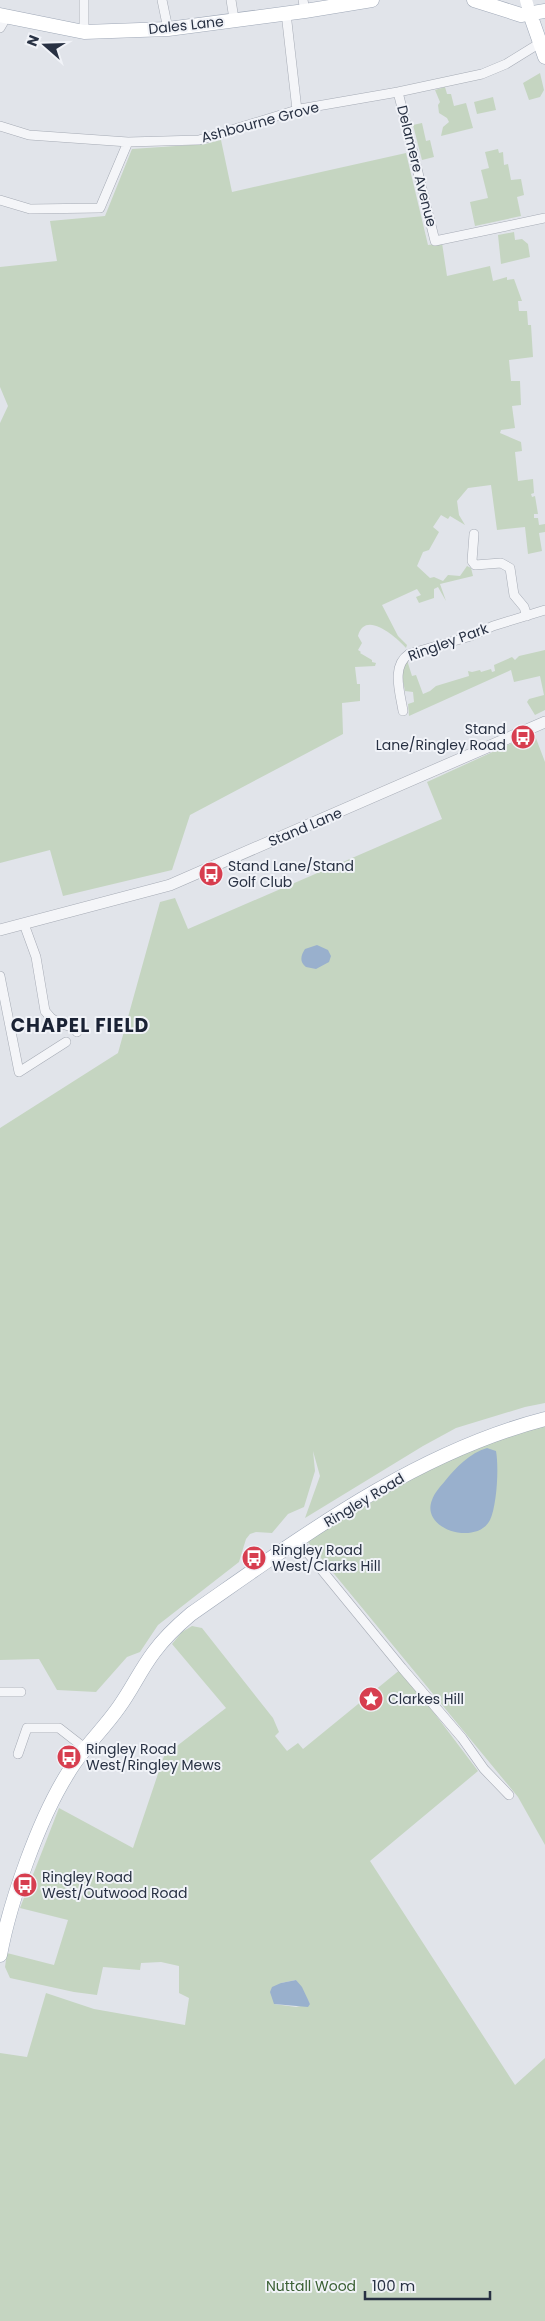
<svg xmlns="http://www.w3.org/2000/svg" width="545" height="2321" viewBox="0 0 545 2321" font-family="Poppins,sans-serif">
<style>
.green{fill:#c5d5c1;fill-rule:evenodd}
.water{fill:#99b0cd}
.lines{fill:none;stroke-linecap:round;stroke-linejoin:round}
.minor-casing{stroke:#a6abb5;stroke-width:10}
.tertiary-casing{stroke:#a6abb5;stroke-width:12}
.primary-casing{stroke:#9fa8b7;stroke-width:15}
.minor{stroke:#f4f5f8;stroke-width:9}
.tertiary{stroke:#f4f5f8;stroke-width:11}
.secondary{stroke:#fff;stroke-width:12}
.primary{stroke:#fff;stroke-width:14}
.labels{text-anchor:middle;dominant-baseline:central;stroke-width:4;stroke-linejoin:round;paint-order:stroke}
.street-label{font-size:14px;fill:#283143;stroke:#f1f3f8}
.poi-label{font-size:14px;fill:#283143;stroke:#f1f3f8;text-anchor:start}
.park-label{font-size:14px;fill:#3b6034;stroke:#f1f3f8}
.district-label{font-size:19px;font-weight:bold;letter-spacing:1px;fill:#1a2234;stroke:#f1f3f8}
</style>
<rect width="100%" height="100%" fill="#e1e4ea"/>
<path class="green" d="M 540,73 L 544,90 L 540,97 L 529,100 L 523,83 Z
M 445,87 L 447,94 L 451,94 L 454,106 L 466,103 L 473,128 L 441,136 L 443,127 L 449,122 L 447,118 L 439,113 L 438,105 L 440,102 L 435,90 Z
M 493,97 L 496,110 L 477,114 L 474,102 Z
M 422,123 L 426,141 L 430,140 L 434,157 L 422,160 L 413,125 Z
M 221,140 L 232,192 L 406,153 L 428,245 L 442,243 L 447,276 L 490,266 L 493,281 L 507,277 L 507,280 L 514,279 L 522,301 L 518,301 L 519,311 L 527,311 L 528,325 L 531,325 L 533,357 L 509,360 L 511,381 L 520,381 L 521,405 L 512,406 L 515,428 L 501,430 L 500,433 L 521,442 L 522,451 L 515,452 L 518,481 L 533,479 L 534,493 L 531,494 L 532,497 L 535,496 L 538,514 L 534,514 L 534,518 L 538,518 L 539,525 L 545,524 L 545,532 L 539,533 L 542,551 L 528,554 L 525,527 L 497,530 L 491,485 L 468,488 L 457,501 L 459,515 L 465,525 L 450,516 L 448,519 L 441,515 L 433,527 L 439,532 L 429,550 L 423,552 L 417,566 L 430,578 L 434,577 L 443,581 L 448,575 L 460,576 L 467,566 L 471,568 L 473,576 L 440,584 L 446,601 L 438,587 L 434,589 L 434,598 L 419,603 L 416,597 L 421,595 L 417,589 L 382,605 L 398,636 L 407,645 L 406,648 C 395,636 365,610 358,636 L 362,643 L 358,650 L 361,652 L 360,653 L 372,660 L 372,662 L 376,663 L 375,666 L 355,667 L 357,684 L 360,684 L 360,701 L 342,703 L 343,734 L 190,815 L 172,870 L 63,896 L 50,850 L 0,863 L 0,423 L 8,406 L 0,387 L 0,267 L 57,261 L 50,221 L 105,216 L 132,149 L 205,144 Z
M 498,149 L 499,153 L 503,152 L 504,165 L 508,164 L 511,180 L 521,179 L 524,195 L 517,197 L 521,216 L 475,226 L 470,202 L 488,198 L 481,170 L 489,168 L 485,152 Z
M 514,232 L 515,240 L 522,239 L 528,244 L 530,257 L 501,264 L 498,235 Z
M 545,650 L 545,710 L 535,715 L 527,702 L 529,699 L 544,695 L 540,676 L 514,682 L 511,670 L 409,716 L 408,704 L 414,702 L 413,692 L 405,691 L 401,672 L 407,660 L 412,676 L 416,675 L 423,694 L 430,691 L 436,686 L 469,676 L 468,671 L 472,672 L 480,670 L 481,672 L 491,669 L 492,672 L 495,671 L 494,665 L 512,657 L 515,660 L 519,656 Z
M 534,733 L 545,762 L 545,1403 L 525,1407 L 456,1428 L 423,1446 L 305,1518 L 320,1476 L 313,1451 L 315,1471 L 304,1507 L 288,1514 L 272,1533 L 256,1532 L 250,1534 L 246,1539 L 239,1562 L 158,1625 L 140,1652 L 127,1657 L 96,1692 L 57,1690 L 39,1659 L 0,1660 L 0,1128 L 118,1053 L 160,902 L 175,898 L 188,929 L 442,819 L 427,782 Z
M 545,1423 L 545,1845 L 518,1797 L 307,1541 L 433,1465 Z
M 192,1626 L 202,1628 L 273,1718 L 279,1732 L 275,1736 L 287,1751 L 298,1743 L 303,1749 L 401,1669 L 478,1771 L 370,1861 L 515,2085 L 545,2058 L 545,2321 L 0,2321 L 0,2053 L 27,2057 L 46,1993 L 94,2009 L 185,2025 L 189,1998 L 179,1993 L 179,1966 L 161,1962 L 141,1963 L 140,1970 L 103,1967 L 97,1995 L 74,1992 L 10,1978 L 5,1967 L 7,1953 L 54,1965 L 68,1920 L 20,1908 L 59,1808 L 133,1848 L 164,1756 L 226,1708 L 172,1644 L 182,1632 ZM 296,1980 L 310,2004 L 296,2007 L 274,2004 L 281,1983 Z"/>
<path class="water" d="M 317,945 L 328,950 L 331,956 L 329,962 L 316,969 L 306,967 C 299,962 301,955 305,949 Z
M 487,1448 L 496,1451 C 499,1467 497,1505 490,1520 C 477,1546 420,1530 432,1500 C 434,1493 441,1486 445,1481 C 456,1467 470,1453 487,1448 Z
M 296,1980 L 302,1987 L 310,2004 L 308,2007 L 274,2004 L 270,1992 L 272,1987 L 281,1983 Z"/>
<g class="lines">
<defs>
<path id="minor" d="M 162,0 L 168,29
M 231,0 L 234,19
M 303,0 L 305,11
M 286,13 L 297,110
M 0,28 L 7,16
M 84,32 L 84,0
M 398,92 L 435,241 L 545,218
M 0,126 L 29,135 L 128,142 L 199,140 L 300,109 L 398,92 L 482,74 L 506,64 L 540,43
M 0,200 L 30,209 L 100,208 L 128,142
M 474,534 L 472,561 L 475,565 L 501,563 L 510,568 L 514,595 L 524,607 L 527,616
M 403,711 C 400,692 391,666 409,654 L 471,636 L 493,626 L 545,610
M 24,924 L 36,957 L 45,1011 L 51,1018 L 59,1023 L 75,1028 L 77,1032
M 0,976 L 19,1072 L 66,1042
M 298,1541 L 402,1668 L 462,1738 L 484,1769 L 509,1795
M 0,1692 L 21,1692
M 18,1754 L 27,1728 L 59,1728 L 86,1749"/>
<path id="tertiary" d="M 0,930 L 170,885 L 545,722"/>
<path id="primary" d="M 474,0 L 521,15 L 545,11
M 530,14 L 545,57
M 0,15 L 84,32 L 168,29 L 305,11 L 372,0
M 0,1955 C 10,1901 39,1819 68,1773 C 82,1749 103,1730 119,1707 C 132,1689 141,1669 154,1652 C 165,1637 178,1625 191,1614 C 302,1537 413,1453 545,1419"/>
</defs>
<use href="#minor" class="minor-casing"/>
<use href="#tertiary" class="tertiary-casing"/>
<use href="#primary" class="primary-casing"/>
<use href="#minor" class="minor"/>
<use href="#tertiary" class="tertiary"/>
<path class="secondary" d="M 526,0 L 530,14"/>
<use href="#primary" class="primary"/>
</g>
<defs>
<symbol id="bus-disc" viewBox="-11 -11 22 22"><circle r="9.5" fill="#d73e4f" stroke="#f1f3f8"/><path d="M-5-6H5V4H4V6H2V4H-2V6H-4V4H-5ZM-3.5-4V0h7V-4ZM-3.5 1.2v1.5H-2V1.2ZM2 1.2v1.5H3.5V1.2Z" fill="#fff"/></symbol>
<symbol id="sight-disc" viewBox="-11 -11 22 22"><circle r="9.5" fill="#d73e4f" stroke="#f1f3f8"/><path d="M0-6L1.8-2.2L6-1.7L2.9 1.2L3.7 5.4L0 3.3L-3.7 5.4L-2.9 1.2L-6-1.7L-1.8-2.2Z" fill="#fff"/></symbol>
</defs>
<g fill-rule="evenodd">
<use href="#bus-disc" x="509" y="723" width="28" height="28"/>
<use href="#bus-disc" x="197" y="860" width="28" height="28"/>
<use href="#bus-disc" x="240" y="1544" width="28" height="28"/>
<use href="#sight-disc" x="357" y="1685" width="28" height="28"/>
<use href="#bus-disc" x="55" y="1743" width="28" height="28"/>
<use href="#bus-disc" x="11" y="1871" width="28" height="28"/>
</g>
<g class="labels">
<g class="street-label">
<text transform="translate(186 25) rotate(-6)">Dales Lane</text>
<text transform="translate(260 122) rotate(-15)">Ashbourne Grove</text>
<text transform="translate(417 166) rotate(76)">Delamere Avenue</text>
<text transform="translate(448 642) rotate(-20)">Ringley Park</text>
<text transform="translate(305 827) rotate(-23)">Stand Lane</text>
<text transform="translate(364 1500) rotate(-31)">Ringley Road</text>
</g>
<g class="poi-label">
<text x="506" y="729" text-anchor="end">Stand<tspan x="506" dy="16">Lane/Ringley Road</tspan></text>
<text x="228" y="866">Stand Lane/Stand<tspan x="228" dy="16">Golf Club</tspan></text>
<text x="272" y="1550">Ringley Road<tspan x="272" dy="16">West/Clarks Hill</tspan></text>
<text x="388" y="1699">Clarkes Hill</text>
<text x="86" y="1749">Ringley Road<tspan x="86" dy="16">West/Ringley Mews</tspan></text>
<text x="42" y="1877">Ringley Road<tspan x="42" dy="16">West/Outwood Road</tspan></text>
</g>
<g class="park-label">
<text x="311" y="2286">Nuttall Wood</text>
</g>
<g class="district-label">
<text x="80" y="1025">CHAPEL FIELD</text>
</g>
</g>
<g transform="translate(45 45) rotate(290)" stroke="#f1f3f8" stroke-width="4" paint-order="stroke">
<path d="M0-4L9 19L0 12L-9 19Z" fill="#283143"/>
<text y="-8" font-size="14" font-weight="bold" text-anchor="middle" fill="#283143">N</text>
</g>
<path d="M365 2291v8h125v-8" fill="none" stroke="#283143" stroke-width="2.5"/>
<text x="372" y="2291" font-size="15" fill="#283143" stroke="#f1f3f8" stroke-width="4" paint-order="stroke">100 m</text>
</svg>
